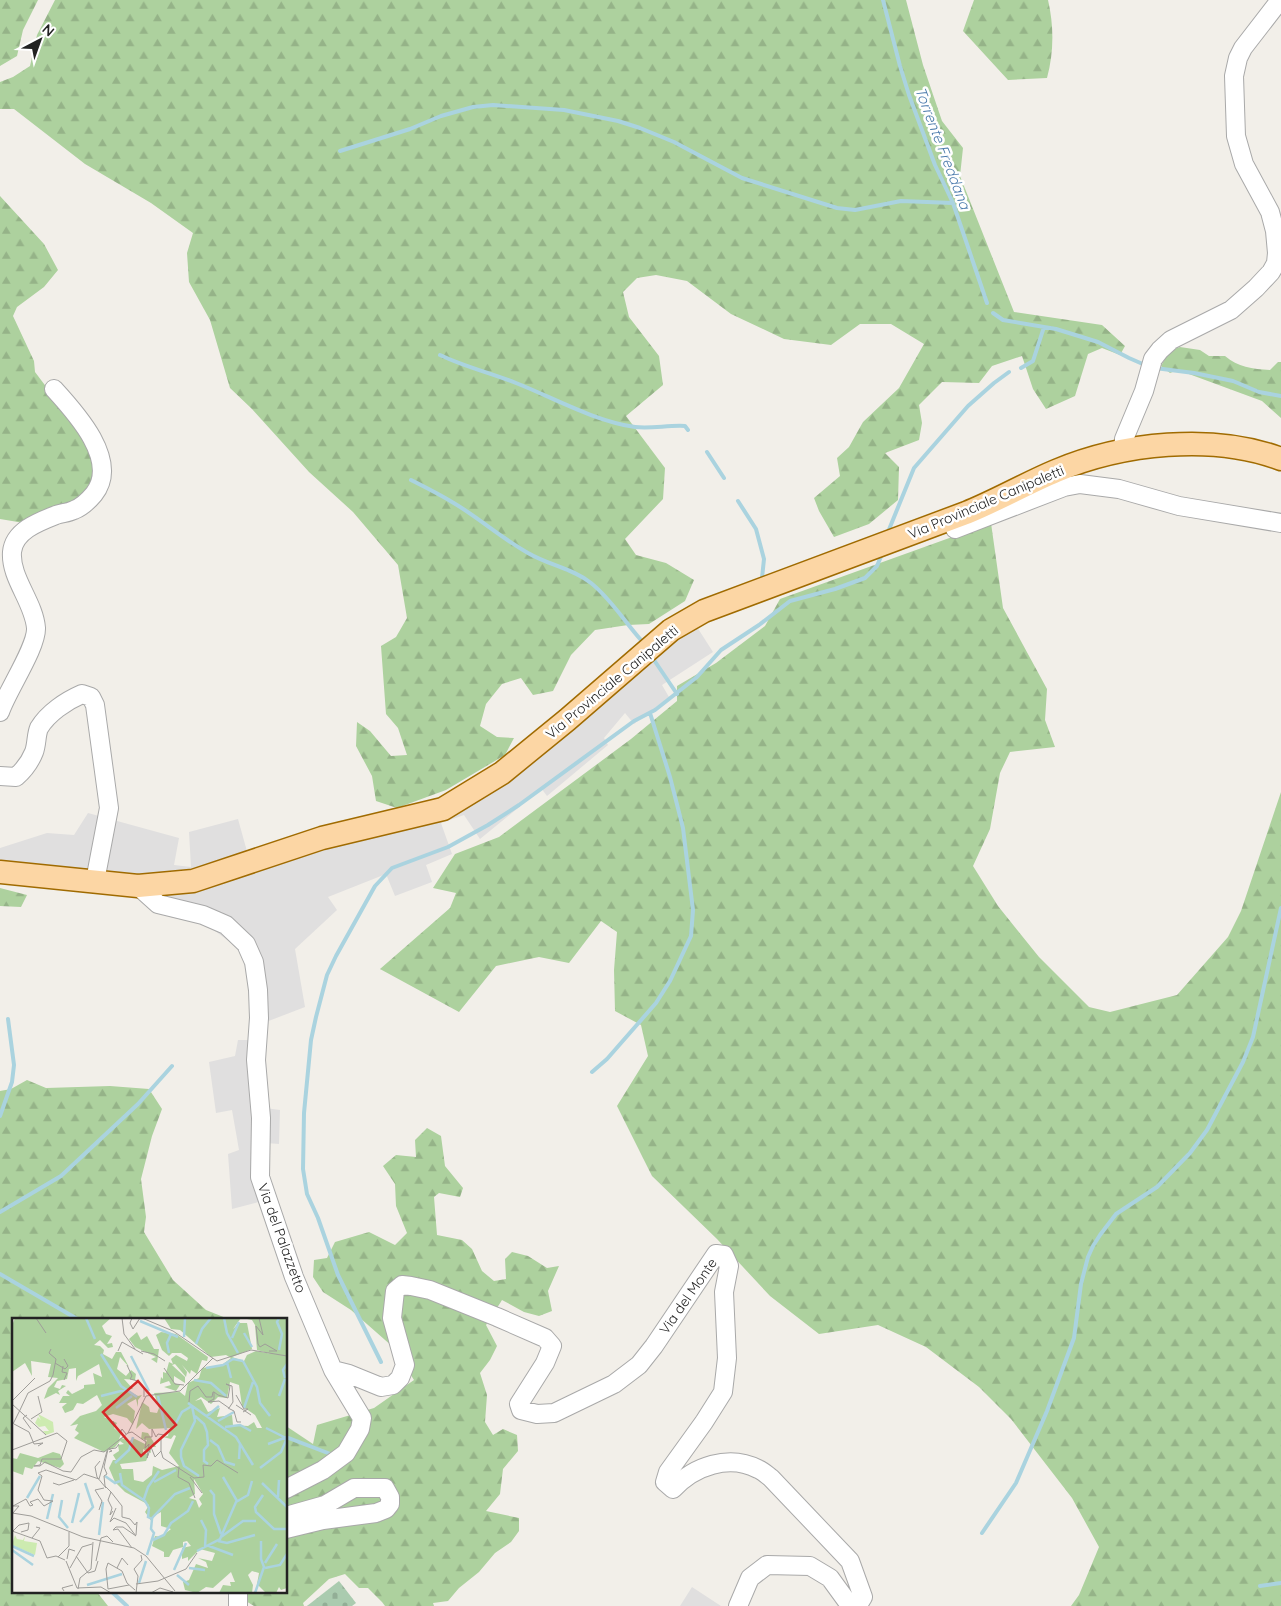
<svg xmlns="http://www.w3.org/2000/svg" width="1281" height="1606" viewBox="0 0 1281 1606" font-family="Quicksand,sans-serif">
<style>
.residential{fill:#e0dfdf}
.forest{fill:url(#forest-firs)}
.cemetery{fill:url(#cemetery-stones)}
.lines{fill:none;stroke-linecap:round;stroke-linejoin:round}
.stream{stroke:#aad3df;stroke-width:4}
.minor-casing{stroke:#a9a9a9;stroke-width:20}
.major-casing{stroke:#a06b00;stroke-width:25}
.minor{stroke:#fff;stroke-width:18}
.major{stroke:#fcd6a4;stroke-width:22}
.labels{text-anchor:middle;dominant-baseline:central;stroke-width:5;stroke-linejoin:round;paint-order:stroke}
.street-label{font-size:14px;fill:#222;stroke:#fff}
.water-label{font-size:15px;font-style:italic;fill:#4a7aab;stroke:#fff}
.inset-river{fill:none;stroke:#aad3df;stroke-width:2.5}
.inset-road{fill:none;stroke:#9f9d99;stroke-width:1}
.view{fill:#d62828;fill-opacity:0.15;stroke:#d62828;stroke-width:2.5}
.inset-edge{fill:none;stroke:#222;stroke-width:2.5}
</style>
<defs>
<pattern id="forest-firs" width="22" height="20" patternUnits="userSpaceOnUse" patternTransform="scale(1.25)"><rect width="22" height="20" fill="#add19e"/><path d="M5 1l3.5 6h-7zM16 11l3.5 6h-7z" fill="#95b388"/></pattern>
<pattern id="cemetery-stones" width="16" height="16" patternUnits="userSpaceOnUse" patternTransform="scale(1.25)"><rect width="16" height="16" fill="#aacbaf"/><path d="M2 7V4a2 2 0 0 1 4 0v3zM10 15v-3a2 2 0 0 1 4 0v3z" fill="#92ae96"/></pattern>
</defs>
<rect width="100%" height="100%" fill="#f2efe9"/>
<path class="residential" d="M 688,613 L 713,652 L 662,685 L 669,697 L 634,724 L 625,713 L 604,738 L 608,745 L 547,796 L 541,788 L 517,805 L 518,808 L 480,839 L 464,815 L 441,823 L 452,854 L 426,865 L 432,882 L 395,896 L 386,874 L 328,897 L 337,910 L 295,949 L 305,1007 L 266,1022 L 261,1057 L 265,1108 L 280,1110 L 279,1144 L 266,1143 L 268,1175 L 274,1198 L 232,1209 L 228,1154 L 239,1150 L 232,1110 L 216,1113 L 209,1062 L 235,1056 L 238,1040 L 249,1040 L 250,983 L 240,949 L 208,926 L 170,917 L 135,892 L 0,879 L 0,848 L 47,833 L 74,835 L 88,813 L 179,838 L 174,865 L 191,867 L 189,832 L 238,819 L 248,855 L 442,801 L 497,764 Z
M 692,1587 L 721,1606 L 680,1606 Z"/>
<path class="forest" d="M 0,0 L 38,0 L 23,30 L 17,56 L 0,66 Z
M 55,0 L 906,0 L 923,65 L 942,121 L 963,148 L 960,176 L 1014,312 L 1102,325 L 1125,346 L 1120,355 L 1102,348 L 1088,354 L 1075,396 L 1046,409 L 1033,389 L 1022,356 L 992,366 L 979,383 L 942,382 L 919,405 L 922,423 L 919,440 L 885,453 L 899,467 L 898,500 L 869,524 L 834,537 L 819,511 L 814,498 L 840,476 L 837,458 L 849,447 L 863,422 L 899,388 L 924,344 L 891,324 L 860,324 L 831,345 L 784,339 L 731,314 L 687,281 L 656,275 L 637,278 L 623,292 L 629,317 L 659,356 L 663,385 L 626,416 L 665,468 L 663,499 L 625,539 L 636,555 L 666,563 L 694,580 L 685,601 L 649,624 L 628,625 L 595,630 L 571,655 L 553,691 L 533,695 L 521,678 L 502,684 L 486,704 L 480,726 L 497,737 L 514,738 L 505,755 L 446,790 L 397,808 L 376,801 L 372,776 L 356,746 L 357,722 L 370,731 L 391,756 L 407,755 L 398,728 L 386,714 L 381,646 L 396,637 L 407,618 L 398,565 L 353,512 L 309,472 L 252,409 L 230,388 L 210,320 L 189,282 L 187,253 L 193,233 L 151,203 L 85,164 L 14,109 L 0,109 L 0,82 L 13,77 L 30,66 L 37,35 Z
M 974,0 L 1048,0 C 1054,26 1054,52 1047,78 L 1008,80 L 963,31 Z
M 0,196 L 44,244 L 58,270 L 44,287 L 17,307 L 13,316 L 34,361 L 35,372 L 87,441 L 97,474 L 84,497 L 24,523 L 0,519 Z
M 1180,347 L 1200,350 L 1209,356 L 1225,356 C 1238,367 1252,369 1270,370 L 1278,362 L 1281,362 L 1281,418 L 1262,401 L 1178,370 L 1170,373 L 1161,366 L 1170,350 Z
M 991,523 L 1003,608 L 1047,689 L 1045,720 L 1055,747 L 1010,752 L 1000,773 L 990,829 L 973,866 L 998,906 L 1039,957 L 1089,1007 L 1110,1012 L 1177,995 L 1228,937 L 1241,911 L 1281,792 L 1281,1606 L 1071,1606 L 1079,1595 L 1099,1547 L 1072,1498 L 1011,1419 L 979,1387 L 926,1347 L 878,1325 L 819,1334 L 770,1296 L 717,1239 L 652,1176 L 617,1106 L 648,1056 L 641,1025 L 615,1011 L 614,970 L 617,932 L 601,921 L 569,963 L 539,957 L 496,966 L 459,1012 L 380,969 L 450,908 L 456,893 L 433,888 L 455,854 L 499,837 L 631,739 L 677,701 L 677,686 L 716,663 L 765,626 L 780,599 Z
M 0,888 L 27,895 L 21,907 L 0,906 Z
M 27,1080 L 46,1088 L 110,1086 L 149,1089 L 162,1109 L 152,1136 L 141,1179 L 146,1217 L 144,1232 L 173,1280 L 206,1310 L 231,1320 L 14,1320 L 14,1592 L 97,1592 L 108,1606 L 0,1606 L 0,1091 L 11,1089 Z
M 427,1128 L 441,1136 L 445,1166 L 463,1188 L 460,1197 L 439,1193 L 434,1197 L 437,1235 L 462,1240 L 472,1249 L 482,1271 L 494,1281 L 506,1279 L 505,1259 L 512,1252 L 528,1256 L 547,1268 L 559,1266 L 548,1291 L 552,1311 L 539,1316 L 524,1312 L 502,1300 L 486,1325 L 497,1346 L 490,1360 L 480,1373 L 487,1395 L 485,1422 L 493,1435 L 503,1429 L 517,1435 L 518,1451 L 503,1469 L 500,1494 L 486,1511 L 519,1518 L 519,1531 L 511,1542 L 495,1553 L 479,1572 L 459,1588 L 448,1601 L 433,1603 L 434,1606 L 385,1606 L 382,1602 L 368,1588 L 359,1588 L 345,1574 L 329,1579 L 303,1603 L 304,1606 L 254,1606 L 231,1592 L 286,1592 L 286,1426 L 313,1444 L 317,1425 L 374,1408 L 414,1380 L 393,1347 L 351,1310 L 323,1292 L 313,1277 L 314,1260 L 327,1258 L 335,1242 L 369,1232 L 395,1245 L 407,1233 L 396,1206 L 395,1184 L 383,1166 L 396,1155 L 416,1157 L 415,1140 Z"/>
<path class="cemetery" d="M 339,1581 L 356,1603 L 352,1606 L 307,1606 Z"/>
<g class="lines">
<path class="stream" d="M 883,0 L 900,66 L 909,95 L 935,165 L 953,203 L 987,303
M 340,151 L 410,129 L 441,116 L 473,107 L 493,105 L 564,110 L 618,121 L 640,128 L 674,142 L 742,178 L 837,208 L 855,210 L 901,201 L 953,203
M 993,313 L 1003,320 L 1056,329 L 1098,342 L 1129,358 L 1145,365
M 440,355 C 465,367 491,373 516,383 C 554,398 594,421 635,427 C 651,429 668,425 685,426 L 688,430
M 1021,368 L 1033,361 L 1044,327
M 1155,368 L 1194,373 L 1233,381 L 1259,392 L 1281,396
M 707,452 L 724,478
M 411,480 C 425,487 439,494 452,502 C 478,517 501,538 528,553 C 548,565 572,568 591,583 C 611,599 624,621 641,640
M 738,501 L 756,529 L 764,559 L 762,578
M 888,532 L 914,468 L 968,406 L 994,383 L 1009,372
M 654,660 L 677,694
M 592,1072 L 607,1059 L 656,1003 L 670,981 L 691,936 L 693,910 L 683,828 L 670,777 L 650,713
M 0,1116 L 12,1082 L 14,1065 L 8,1019
M 0,1212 L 61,1176 L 138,1104 L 172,1066
M 0,1274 L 79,1320
M 381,1362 L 338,1275 L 318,1218 L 307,1194 L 303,1169 L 304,1113 L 311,1040 L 316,1017 L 327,975 L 336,956 L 375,886 L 392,868 L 448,847 L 488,825 L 519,805 L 634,721 L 655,710 L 697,677 L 721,650 L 759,625 L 790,601 L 835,589 L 865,578 L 877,566 L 882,554
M 286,1437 L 333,1455
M 982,1533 L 1016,1483 L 1047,1411 L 1074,1338 L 1081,1284 L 1088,1257 L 1093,1246 L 1100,1235 L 1116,1214 L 1157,1187 L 1190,1153 L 1207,1130 L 1243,1062 L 1253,1037 L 1281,908
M 1260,1586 L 1281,1583
M 112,1592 L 127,1606"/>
<defs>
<path id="minor" d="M 1123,451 L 1124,439 L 1144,391 L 1153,359 L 1160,350 L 1171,340 L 1231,310 L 1256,288 L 1271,272 L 1276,263 L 1277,253 L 1275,231 L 1270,212 L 1244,164 L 1236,136 L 1234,76 L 1238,58 L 1243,48 L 1277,4 L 1278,0
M 955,529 L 1064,487 L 1080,484 L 1119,489 L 1179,506 L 1281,523
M 0,712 C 7,691 37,647 36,628 C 34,602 10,578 12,552 C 14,531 38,522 56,515 C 61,513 68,513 74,510 C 82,507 89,500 94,494 C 120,461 76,413 54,389
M 0,776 L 16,777 C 24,770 30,762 34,752 C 37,744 36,735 39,728 C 48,713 66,701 82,694 L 91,697 L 95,705 L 109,808 L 95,881
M 138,886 L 158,904 L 203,915 L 226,925 L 246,944 L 254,962 L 258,990 L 259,1018 L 256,1060 L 261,1118 L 260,1177 L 294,1277 L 333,1370 L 362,1418 L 360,1429 L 346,1453 L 323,1470 L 286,1489
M 333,1370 L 349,1374 L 381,1387 L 393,1385 L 400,1378 L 405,1365 L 392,1318 L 395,1291 L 402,1285 L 411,1286 L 430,1290 L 497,1317 L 545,1338 L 552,1346 L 545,1363 L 519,1404 L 521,1410 L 537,1414 L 554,1413 L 614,1384 L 639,1365 L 654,1346 L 716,1254 L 724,1255 L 729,1266 L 724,1292 L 727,1358 L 723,1392 L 704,1422 L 668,1472 L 665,1482 L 673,1489 C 694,1466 729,1454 758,1469 C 763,1471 767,1475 771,1478 L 850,1561 L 863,1597 L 858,1605 L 846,1600 L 830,1578 L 810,1566 L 767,1565 L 750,1578 L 738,1606
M 286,1516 L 325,1505 L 354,1488 L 385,1488 L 390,1497 L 390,1504 L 386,1509 L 376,1513 L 323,1520 L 286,1529
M 238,1592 L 238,1606"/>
<path id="major" d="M 0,872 L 138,886 L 193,881 L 322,838 L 443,809 L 502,773 L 567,720 L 671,630 L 704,611 L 966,513 C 996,501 1025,484 1056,471 C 1122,443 1213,433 1281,459"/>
</defs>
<use href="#minor" class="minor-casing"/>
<use href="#major" class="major-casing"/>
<use href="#minor" class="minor"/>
<use href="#major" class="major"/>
</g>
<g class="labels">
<g class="street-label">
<text transform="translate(986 502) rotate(-23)">Via Provinciale Canipaletti</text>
<text transform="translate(612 682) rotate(-40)">Via Provinciale Canipaletti</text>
<text transform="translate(282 1238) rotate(70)">Via del Palazzetto</text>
<text transform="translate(688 1296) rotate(-55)">Via del Monte</text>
</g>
<g class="water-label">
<text transform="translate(943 148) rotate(69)">Torrente Freddana</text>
</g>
</g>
<g transform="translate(12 1318)">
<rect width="275" height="275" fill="#f2efe9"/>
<path d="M 26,96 L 41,104 L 42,114 L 34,117 L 31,113 L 37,113 L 33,108 L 27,109 L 23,105 L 26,99 L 29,102 ZM 3,217 L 5,221 L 11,222 L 13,218 L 12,223 L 25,225 L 23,237 L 0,227 Z" fill="#cdebb0"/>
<path d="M 3,0 L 99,0 L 90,8 L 94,16 L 100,18 L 95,26 L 100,25 L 101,29 L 96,30 L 88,22 L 82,27 L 88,28 L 92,32 L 91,36 L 100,41 L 104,34 L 109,34 L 117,49 L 108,39 L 105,51 L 114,58 L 119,52 L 124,56 L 123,62 L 112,61 L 121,71 L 113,71 L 126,78 L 130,77 L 126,82 L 126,89 L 124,81 L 115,86 L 123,93 L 121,107 L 115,100 L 101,96 L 92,99 L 105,105 L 102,110 L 109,116 L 107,121 L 113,118 L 110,121 L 114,120 L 116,125 L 121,120 L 133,126 L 135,122 L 129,121 L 130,114 L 136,115 L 141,123 L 144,129 L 138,129 L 139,135 L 131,131 L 131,135 L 137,136 L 134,143 L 108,146 L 110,151 L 121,151 L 122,162 L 131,164 L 140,157 L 141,148 L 150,152 L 167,148 L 157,135 L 164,118 L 162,117 L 159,121 L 151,119 L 156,118 L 158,110 L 137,111 L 130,105 L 124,111 L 130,84 L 137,89 L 138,94 L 145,95 L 147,90 L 142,75 L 168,74 L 173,78 L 176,65 L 187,60 L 190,50 L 210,47 L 219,40 L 214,37 L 199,39 L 168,12 L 159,11 L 152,0 L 229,0 L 221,11 L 227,5 L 235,5 L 240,31 L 220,39 L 232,43 L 235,37 L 244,33 L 260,36 L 245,32 L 243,7 L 240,2 L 230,0 L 275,0 L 275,270 L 269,272 L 267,269 L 264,275 L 254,275 L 245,266 L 247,255 L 240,253 L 236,257 L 241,267 L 240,275 L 207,275 L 211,267 L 219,268 L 218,264 L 223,264 L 219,254 L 201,270 L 194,269 L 185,275 L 173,272 L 171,264 L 177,262 L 184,246 L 196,250 L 194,244 L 186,240 L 200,243 L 203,235 L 188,231 L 176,243 L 176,239 L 170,241 L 170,230 L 179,228 L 175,223 L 171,224 L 171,229 L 161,232 L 157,239 L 152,239 L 152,234 L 140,228 L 143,218 L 149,219 L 159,211 L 149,208 L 149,194 L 142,198 L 140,204 L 133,194 L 137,187 L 113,174 L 103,164 L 97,150 L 101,142 L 104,142 L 101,137 L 107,133 L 106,127 L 112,126 L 108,123 L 103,129 L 92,134 L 62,120 L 67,115 L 63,112 L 66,106 L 58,108 L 68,98 L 84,93 L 90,87 L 85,77 L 71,86 L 65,85 L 61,92 L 53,95 L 50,89 L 55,85 L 47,85 L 51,78 L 58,78 L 54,75 L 56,72 L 60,76 L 72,70 L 72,67 L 83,66 L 81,55 L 90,59 L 87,46 L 66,58 L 64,63 L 64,50 L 57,51 L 55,61 L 45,63 L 42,69 L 48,71 L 50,67 L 54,68 L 46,73 L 48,77 L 44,75 L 32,81 L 36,70 L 46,60 L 36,59 L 39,46 L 19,43 L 20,58 L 13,45 L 0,54 L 0,1 L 1,5 ZM 218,64 L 227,67 L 230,88 L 243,97 L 250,110 L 245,110 L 242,104 L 236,108 L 221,107 L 220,97 L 205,99 L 208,90 L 196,94 L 189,81 L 183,83 L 189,79 L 199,86 L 206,79 L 215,80 ZM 182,161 L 191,176 L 187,181 L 190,186 L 187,190 L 184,182 L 177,180 L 183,176 ZM 125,14 L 129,22 L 135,18 L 142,31 L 147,31 L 145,45 L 139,41 L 144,39 L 123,29 L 117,21 ZM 149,14 L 164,16 L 196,39 L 195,43 L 190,42 L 185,56 L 179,52 L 178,56 L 170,47 L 175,54 L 174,59 L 163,46 L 160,47 L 173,59 L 173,65 L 162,58 L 162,65 L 168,67 L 164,73 L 152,69 L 159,67 L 157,63 L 148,66 L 149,59 L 151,61 L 151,54 L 154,55 L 157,44 L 161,46 L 159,41 L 164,37 L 175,43 L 176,40 L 169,35 L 160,35 L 157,38 L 150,32 L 144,17 ZM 41,134 L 48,136 L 52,146 L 48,150 L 26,143 L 20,151 L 13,149 L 11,157 L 0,153 L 0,140 L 5,141 L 8,135 L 26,140 Z" fill="#add19e" fill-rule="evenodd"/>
<path class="inset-river" d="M 74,0 L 83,21M 212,0 L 215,15 L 226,35M 128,3 L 166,19M 232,15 L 240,29M 172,19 L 173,0M 220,20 L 227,4M 184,26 L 190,11 L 199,0M 267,32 L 270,16 L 265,4 L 267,0M 157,35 L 155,25 L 159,16M 89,36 L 109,68 L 125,79M 119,38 L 137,73M 231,43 L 245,69 L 248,85 L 258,98M 215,44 L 219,60M 194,50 L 211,47 L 221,41 L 231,43M 273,60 L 271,52 L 275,46M 182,62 L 199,65 L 214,78M 89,78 L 113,72M 146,78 L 154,112M 267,78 L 273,61M 176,85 L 224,119 L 241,147M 180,88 L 183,103 L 169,132 L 169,139 L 172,148 L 187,158M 104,90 L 120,78M 232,90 L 241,64M 183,98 L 192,106 L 195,114 L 196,127 L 192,132 L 192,143 L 196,146M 195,98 L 207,88M 206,103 L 222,94M 163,107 L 170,94 L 180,88M 213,109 L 228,107 L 239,113M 254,110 L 274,120M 198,122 L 206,128 L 213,144 L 223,147M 256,126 L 275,119M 227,141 L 228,125M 103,145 L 117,132 L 121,119M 248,150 L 269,134 L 275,120M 108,155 L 110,167 L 133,183 L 137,190 L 136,199 L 140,201 L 139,211 L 142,215 L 135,237M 93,158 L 103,165 L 108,163M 211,159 L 225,183M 142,164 L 164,152M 250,165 L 275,189M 198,172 L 202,177 L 202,196 L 209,216M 251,177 L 243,189 L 244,194 L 262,211 L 275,211M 266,179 L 267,162M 15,180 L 28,158M 132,181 L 136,169 L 147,153M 50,182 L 47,199 L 56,210M 140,200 L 163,176 L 178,170M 35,201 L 41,176M 189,202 L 194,212 L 193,229M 68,204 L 81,189 L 73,165M 60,205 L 67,175M 87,217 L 91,184M 209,219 L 231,203 L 244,203M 141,222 L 152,217 L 159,205 L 176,193 L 181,183M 206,223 L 215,225 L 243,217M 0,228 L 22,238M 197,228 L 221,237M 0,232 L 21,247M 185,233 L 208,221 L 224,184 L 236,177 L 240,163M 253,245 L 265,226M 177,250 L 193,252M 253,250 L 268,247 L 275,236M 162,252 L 174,225M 165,257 L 177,267M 127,265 L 134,243M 75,267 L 110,256M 243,275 L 252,249 L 249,241 L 249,223"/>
<path class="inset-road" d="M 24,0 L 34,15M 110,0 L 112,16 L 123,31M 120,0 L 118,5 L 121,11 L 128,0M 130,0 L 161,13 L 205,43 L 239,32 L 275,38M 247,0 L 251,17 L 244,8 L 246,26 L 248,29 L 253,26 L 265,33 L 257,33M 106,33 L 110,24 L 131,36M 129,33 L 142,36 L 153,43M 43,45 L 53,51 L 56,48 L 52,41M 115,47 L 120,58 L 118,61 L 126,63 L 132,70 L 132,79M 51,48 L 50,54 L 55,55 L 52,62M 152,50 L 163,66 L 172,67M 224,77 L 232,91 L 236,91 L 231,94M 0,83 L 23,60M 177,84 L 178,73 L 186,68 L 194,79 L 200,79 L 201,74 L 202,74 L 206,77 L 216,80 L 218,68 L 214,66 L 220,68 L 221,84 L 217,90 L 207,83 L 196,84 L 202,81 L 202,74M 0,86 L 34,117M 224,87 L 239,97M 216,90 L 222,93 L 225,104 L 229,104M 8,92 L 16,75 L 38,63 L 41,57 L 44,41 L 37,35 L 39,31M 15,97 L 11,100 L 19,111M 19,101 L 30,94 L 26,78M 101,103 L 108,115 L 110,111 L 114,116M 1,106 L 8,92M 2,106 L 17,114M 17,114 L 22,126 L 31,125 L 26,128M 116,115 L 120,114 L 134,124 L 133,130 L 137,126 L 135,140 L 139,129 L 143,139 L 149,133 L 151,140 L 182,160 L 192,159 L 191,147 L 199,148 L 205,142 L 226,155M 133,123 L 133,119 L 140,119 L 140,111 L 144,119 L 146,116 L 152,117 L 149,119 L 149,133M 96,131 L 92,149 L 95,156 L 92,158 L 93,168 L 99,174 L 96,182 L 100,190 L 98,197 L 101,193M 0,132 L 45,115 L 55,123 L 49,141 L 30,141 L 28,147 L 22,148 L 28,148 L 33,144 L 51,153 L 59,154 L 69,139 L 82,132 L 92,134 L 116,115 L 134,78 L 168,73 L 201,40M 97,134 L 100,133 L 97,131 L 104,130 L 107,126M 88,143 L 83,149 L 85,159 L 94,170M 167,149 L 166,159 L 177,165 L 183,180M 178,159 L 190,175M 41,165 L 47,167 L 62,162M 99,174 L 110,188 L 110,199 L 118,201 L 123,207 L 125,204 L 124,217M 104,190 L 98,204 L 102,200 L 114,205 L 124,218 L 111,209 L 104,209 L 101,212 L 106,211 L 120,230M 87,192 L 90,183 L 83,172 L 92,170M 0,195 L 19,198 L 71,219 L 122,230 L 134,238 L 163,273M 1,195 L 7,188 L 1,188 L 14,181 L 18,188 L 21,187 L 18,184 L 26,181 L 32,188 L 41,183 L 32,182 L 26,172 L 30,158 L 26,155 L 34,152 L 64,162 L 72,156 L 87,161 L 95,133M 0,213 L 28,223 L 35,240 L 44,238 L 53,242M 1,213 L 7,207 L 17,205 L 16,212 L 9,214M 20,220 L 28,210 L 24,209M 64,238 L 76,255 L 83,253 L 86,243M 46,239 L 57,228 L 57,214M 55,241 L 57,231 L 63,233M 54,243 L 65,270 L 89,269 L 99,275M 84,243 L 89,220 L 95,218 L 101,224M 58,250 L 70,229 L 80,226M 105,250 L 110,240 L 116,247M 124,266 L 146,263 L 174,251 L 185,235M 66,271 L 68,260 L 79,251 L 81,224M 96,271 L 94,251 L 96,245 L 110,253 L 115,265 L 123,272M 96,271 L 117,267M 52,273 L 50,270 L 61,267M 124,275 L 126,258 L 122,251 L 130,242 L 129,237M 139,275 L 148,270 L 161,274 L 156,275"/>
<path class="view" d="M 126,63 L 164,107 L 129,138 L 91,94 Z"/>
<rect width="275" height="275" class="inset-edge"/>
</g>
<g transform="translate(40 40) rotate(41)" stroke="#ffffff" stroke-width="4" paint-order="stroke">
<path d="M0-4L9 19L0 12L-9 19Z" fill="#222222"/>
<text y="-8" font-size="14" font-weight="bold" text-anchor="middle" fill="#222222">N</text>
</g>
</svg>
